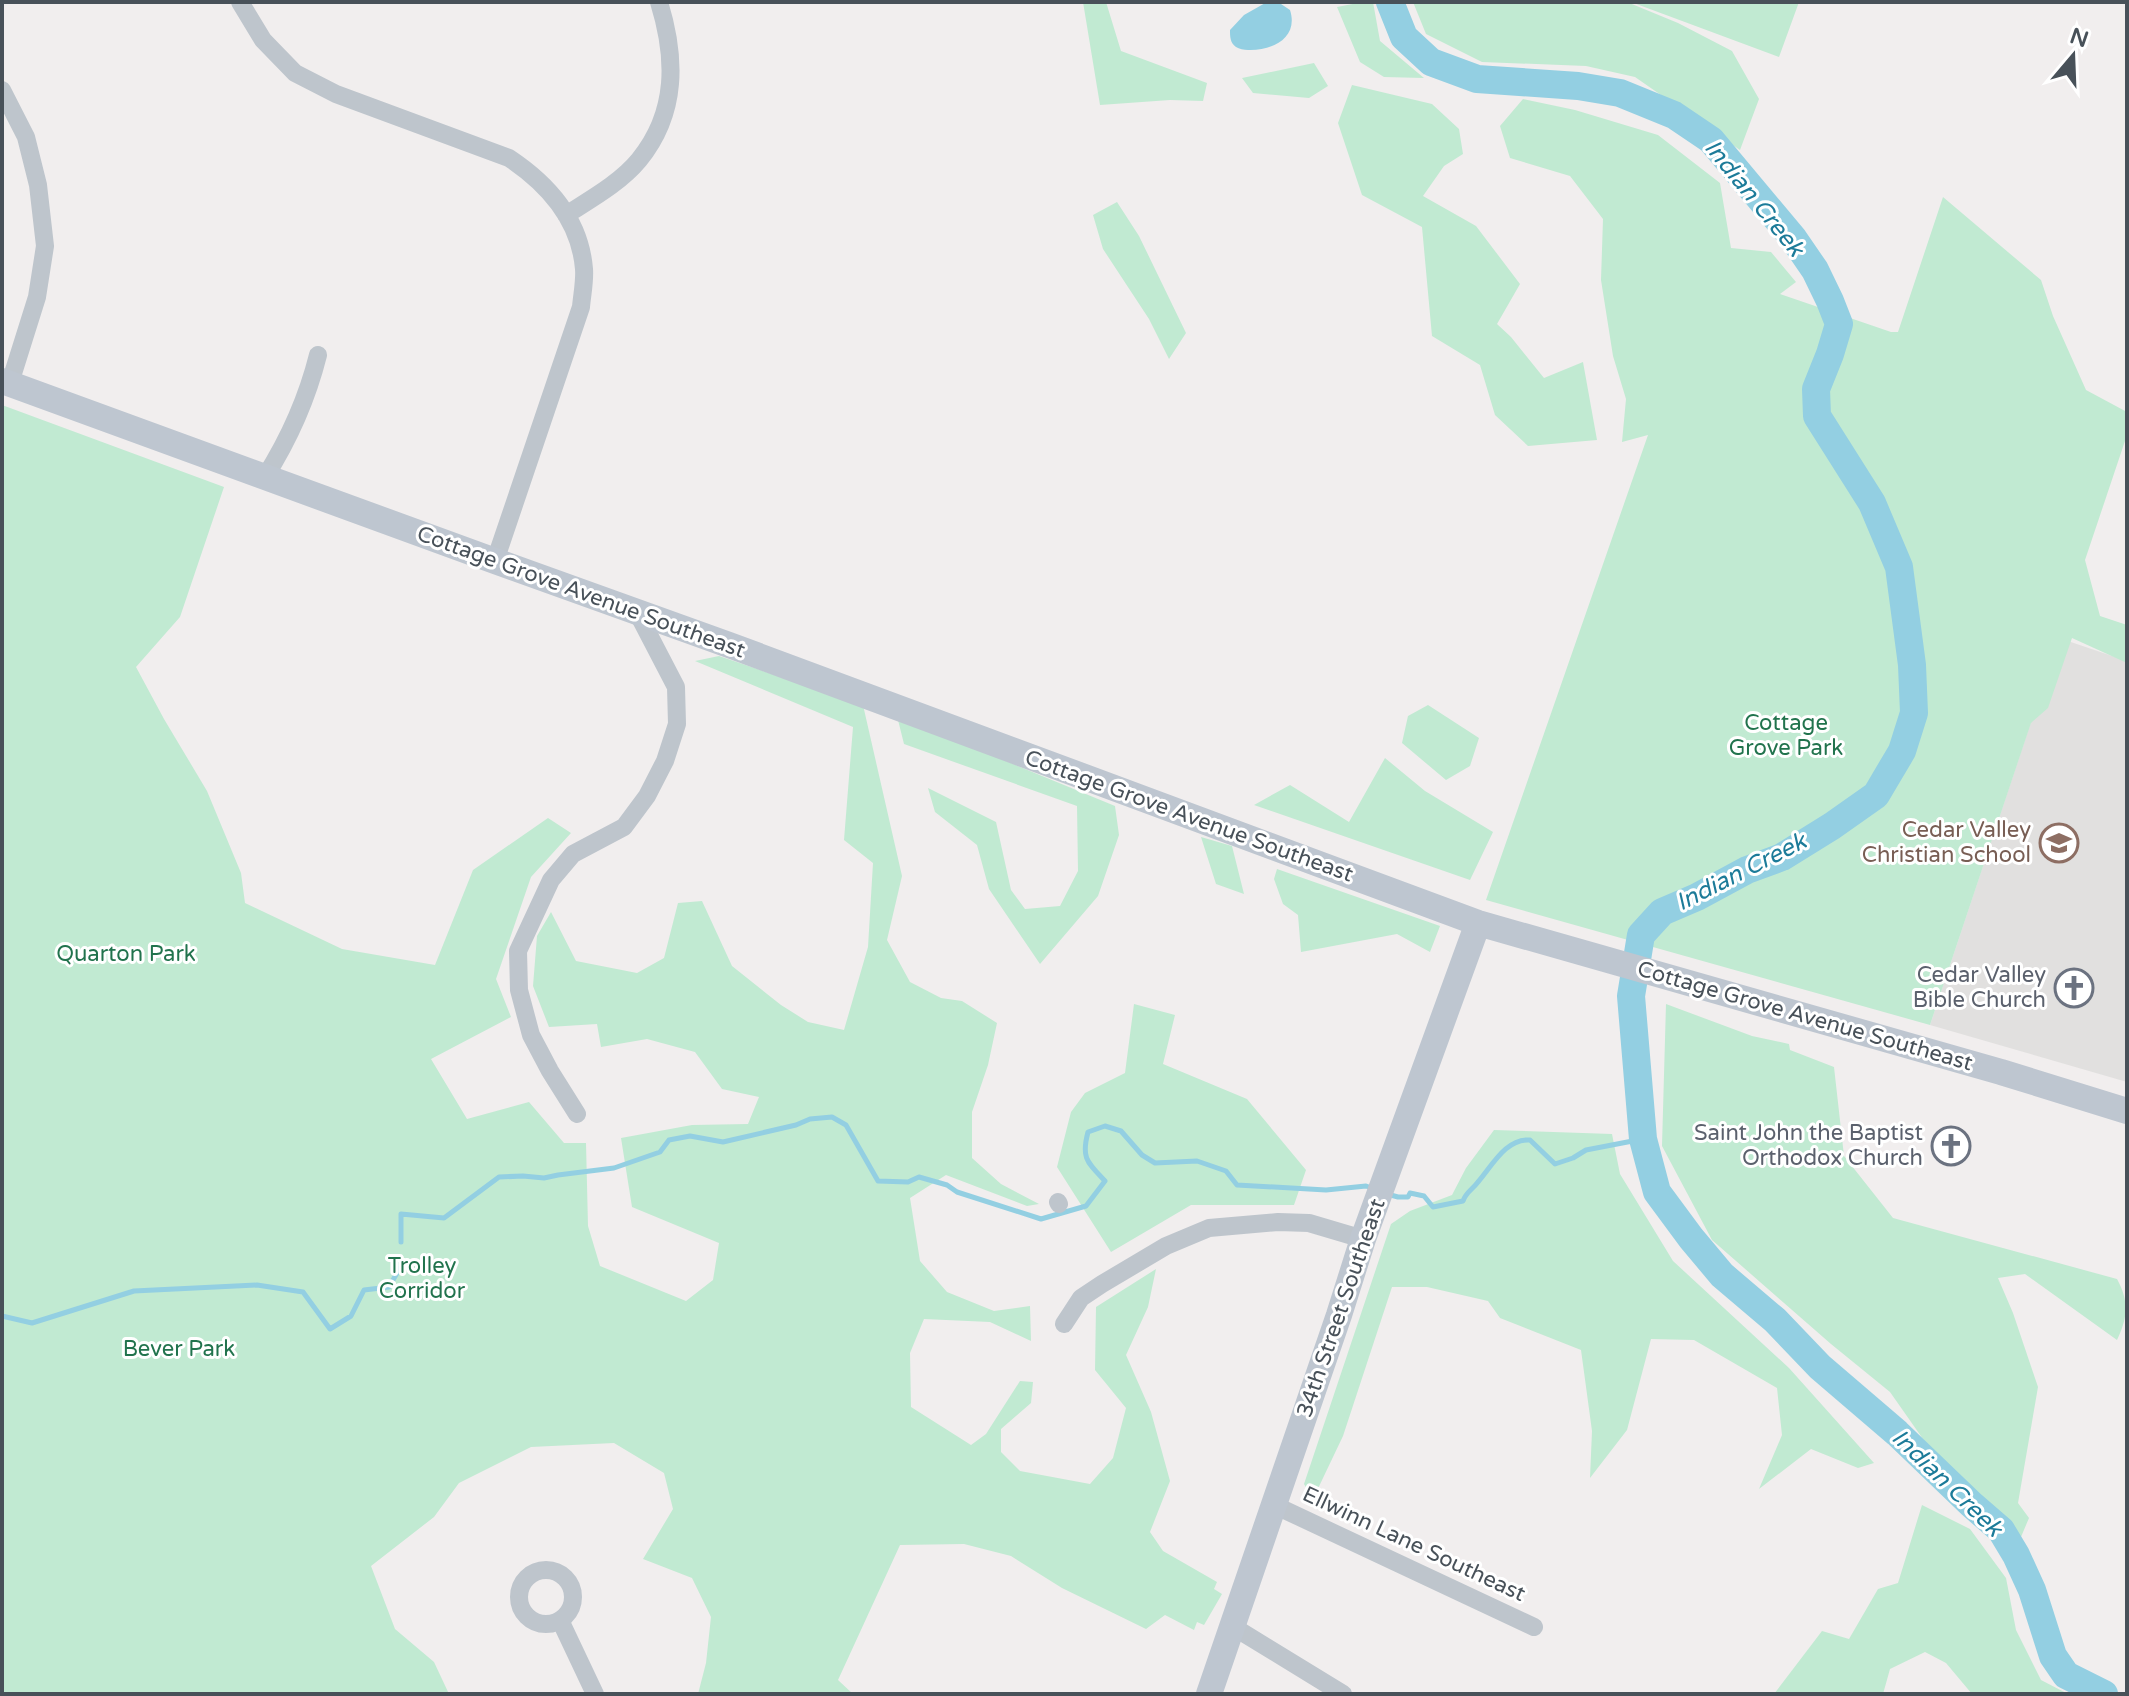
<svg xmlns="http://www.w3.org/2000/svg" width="2129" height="1696" viewBox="0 0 2129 1696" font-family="'Varela Round',sans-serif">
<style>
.education{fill:#e1e0df}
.green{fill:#c1ead2}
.water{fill:#93cfe2}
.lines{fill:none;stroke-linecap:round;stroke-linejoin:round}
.stream{stroke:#93cfe2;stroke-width:5}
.river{stroke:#93cfe2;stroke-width:28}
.street{stroke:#bec5cc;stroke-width:18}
.secondary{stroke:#bec6d0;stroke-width:26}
.labels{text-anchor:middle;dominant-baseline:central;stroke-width:6;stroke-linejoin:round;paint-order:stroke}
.street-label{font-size:22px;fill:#485159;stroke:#fff}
.park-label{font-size:22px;fill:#21734d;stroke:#fff}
.education-label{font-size:22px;fill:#785e54;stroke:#fff;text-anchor:end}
.worship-label{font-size:22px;fill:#5b616d;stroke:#fff;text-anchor:end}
.water-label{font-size:24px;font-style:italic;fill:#1c7b99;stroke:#fff}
</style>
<rect width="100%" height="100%" fill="#f1eeee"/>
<path class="education" d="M 2059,638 L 2127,661 L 2127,1082 L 1930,1025 Z"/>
<path class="green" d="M 1083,2 L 1106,2 L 1121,51 L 1207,83 L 1203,101 L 1170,100 L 1100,105 Z
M 1363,2 L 1373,2 L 1380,41 L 1424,78 L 1384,77 L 1360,62 L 1337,7 Z
M 1413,2 L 1627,2 L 1678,23 L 1732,51 L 1759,99 L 1740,150 L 1635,77 L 1586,66 L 1482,62 L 1426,34 Z
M 1631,2 L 1799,2 L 1779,57 Z
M 1314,63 L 1328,86 L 1309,98 L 1253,93 L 1242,78 Z
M 1352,85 L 1432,104 L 1459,129 L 1463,154 L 1444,166 L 1423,196 L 1476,226 L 1520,284 L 1497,324 L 1511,337 L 1544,378 L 1583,362 L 1597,440 L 1528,446 L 1495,415 L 1480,365 L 1432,336 L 1422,227 L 1362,195 L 1338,123 Z
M 1523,99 L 1575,110 L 1658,135 L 1720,183 L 1731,248 L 1771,252 L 1796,282 L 1780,294 L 1891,332 L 1898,332 L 1943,197 L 2041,280 L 2053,316 L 2086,390 L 2127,412 L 2127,435 L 2085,560 L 2100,616 L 2127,625 L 2127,663 L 2072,638 L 2048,708 L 2031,723 L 1930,1025 L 1486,900 L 1648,435 L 1622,442 L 1626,399 L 1613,356 L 1601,280 L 1603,219 L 1570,176 L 1510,158 L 1500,126 Z
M 1117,202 L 1139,236 L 1186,333 L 1169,359 L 1149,319 L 1103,249 L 1093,215 Z
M 2,405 L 224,487 L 180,617 L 136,667 L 164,719 L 207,791 L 241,873 L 245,903 L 342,949 L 435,965 L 473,870 L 548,818 L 571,833 L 531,877 L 496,979 L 511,1017 L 431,1059 L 467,1119 L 529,1102 L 564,1143 L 586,1143 L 588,1226 L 600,1266 L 686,1301 L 713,1280 L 719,1243 L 632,1207 L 621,1138 L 692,1125 L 748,1124 L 759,1097 L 722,1089 L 695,1052 L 647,1039 L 601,1047 L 597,1024 L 549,1027 L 533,986 L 537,936 L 551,912 L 576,961 L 637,973 L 664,958 L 678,903 L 702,901 L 732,966 L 781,1005 L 808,1022 L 844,1030 L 868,947 L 873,863 L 844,840 L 853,727 L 695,661 L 719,656 L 863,705 L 902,876 L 887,940 L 910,982 L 941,998 L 962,1001 L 997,1023 L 988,1065 L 972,1112 L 972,1158 L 1001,1184 L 1039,1204 L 1027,1206 L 946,1175 L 910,1198 L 920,1261 L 947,1292 L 994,1311 L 1030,1306 L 1031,1341 L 990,1322 L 924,1319 L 910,1353 L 911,1407 L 971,1445 L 986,1434 L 1020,1381 L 1033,1382 L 1031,1403 L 1001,1429 L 1001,1452 L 1020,1471 L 1090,1484 L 1113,1458 L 1126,1408 L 1095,1370 L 1096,1307 L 1156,1269 L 1148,1307 L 1126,1355 L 1151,1412 L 1170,1481 L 1150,1532 L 1163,1551 L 1217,1582 L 1214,1589 L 1222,1594 L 1204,1625 L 1197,1622 L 1194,1630 L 1165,1615 L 1146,1629 L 1062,1588 L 1011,1556 L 964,1544 L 900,1545 L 838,1680 L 853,1694 L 698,1694 L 706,1663 L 711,1617 L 692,1578 L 643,1559 L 673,1509 L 664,1473 L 614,1443 L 531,1447 L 459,1483 L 434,1517 L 371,1566 L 395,1629 L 434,1662 L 449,1694 L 2,1694 Z
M 1428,705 L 1479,738 L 1470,766 L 1446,780 L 1402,743 L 1408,716 Z
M 897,716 L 1115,806 L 1119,835 L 1098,896 L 1040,964 L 989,889 L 977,845 L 935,812 L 928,788 L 996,822 L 1011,890 L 1025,909 L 1060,906 L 1078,871 L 1077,806 L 904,744 Z
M 1385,758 L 1425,791 L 1493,832 L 1470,880 L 1254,805 L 1290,785 L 1349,822 Z
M 1201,837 L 1232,846 L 1244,894 L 1216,884 Z
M 1277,869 L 1440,926 L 1430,952 L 1397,934 L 1301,952 L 1298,915 L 1283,904 L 1274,879 Z
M 1134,1004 L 1175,1015 L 1163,1064 L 1247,1099 L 1306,1170 L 1294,1205 L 1191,1205 L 1111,1252 L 1057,1167 L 1071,1112 L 1085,1093 L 1125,1073 Z
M 1666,1004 L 1752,1036 L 1789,1044 L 1790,1050 L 1834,1067 L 1844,1156 L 1893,1218 L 2117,1279 C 2129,1301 2128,1317 2117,1340 L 2025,1274 L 1998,1278 L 2013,1313 L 2038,1387 L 2018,1503 L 2029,1518 L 2010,1563 L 1890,1392 L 1831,1344 L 1712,1240 L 1662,1146 Z
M 1494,1130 L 1612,1134 L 1620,1174 L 1673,1261 L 1789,1368 L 1874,1463 L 1858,1468 L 1811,1449 L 1759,1489 L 1782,1435 L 1777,1388 L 1694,1340 L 1651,1339 L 1627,1430 L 1590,1478 L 1592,1431 L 1581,1350 L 1500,1318 L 1488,1301 L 1427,1287 L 1392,1287 L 1343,1436 L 1313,1499 L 1304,1484 L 1391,1224 L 1410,1211 L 1452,1195 L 1466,1168 Z
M 1922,1505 L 1970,1529 L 2006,1578 L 2016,1630 L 2041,1680 L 2068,1694 L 1972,1694 L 1946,1663 L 1925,1652 L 1890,1669 L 1883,1694 L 1774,1694 L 1822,1631 L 1849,1639 L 1878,1589 L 1898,1583 Z"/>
<path class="water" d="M 1267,2 L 1281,4 L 1290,10 C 1299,38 1272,51 1248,50 C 1244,50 1239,49 1236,47 C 1230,43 1230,36 1230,30 L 1244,15 Z"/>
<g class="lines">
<path class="stream" d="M 1387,1194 L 1398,1197 L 1408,1197 L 1410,1193 L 1424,1196 L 1433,1207 L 1463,1201 C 1466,1192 1472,1190 1478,1182 C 1492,1166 1506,1138 1530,1140 L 1555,1164 L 1573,1158 L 1586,1150 L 1643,1139
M 401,1242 L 401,1214 L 444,1218 L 499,1177 L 523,1176 L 544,1178 L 558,1175 L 614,1168 L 660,1152 L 669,1140 L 690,1136 L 723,1142 L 796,1125 L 810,1119 L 832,1117 L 846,1125 L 878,1181 L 908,1182 L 919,1177 L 947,1185 L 957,1192 L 1041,1219 L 1086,1206 L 1105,1181 C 1087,1162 1081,1158 1088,1132 L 1105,1126 L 1121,1131 L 1142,1155 L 1155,1163 L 1197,1161 L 1226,1171 L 1237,1185 L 1326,1190 L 1366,1186 L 1374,1189
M 2,1316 L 32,1323 L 134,1291 L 257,1285 L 303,1292 L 330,1329 L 351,1316 L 364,1290 L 389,1287 L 401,1266 L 401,1263"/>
<path class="river" d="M 1390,2 L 1404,37 L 1431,62 L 1477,79 L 1578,86 L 1620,93 L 1674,115 L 1711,140 L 1793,238 L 1815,270 L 1830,301 L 1839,324 L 1830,354 L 1816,389 L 1817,416 L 1872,503 L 1899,567 L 1912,665 L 1914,713 L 1902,751 L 1876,795 L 1832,826 L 1782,857 L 1747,870 L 1697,897 L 1662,912 L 1641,935 L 1631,996 L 1643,1139 L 1657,1192 L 1691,1238 L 1722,1275 L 1775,1320 L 1820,1367 L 1897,1433 L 1971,1504 L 2001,1530 L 2016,1555 L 2032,1590 L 2053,1656 L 2066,1675 L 2104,1694"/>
<path class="street" d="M 240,2 L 263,40 L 295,73 L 336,94 L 509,158 C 548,184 580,220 584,269 C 585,281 582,295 581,307 L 495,561
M 2,90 L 26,137 L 38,185 L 45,246 L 37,297 L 10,383
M 566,215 C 591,199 620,183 639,160 C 678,112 676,57 659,2
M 265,477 C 289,439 307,399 318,355
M 577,1114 L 550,1071 L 531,1035 L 519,990 L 518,951 L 551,880 L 573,854 L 624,827 L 647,796 L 665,761 L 677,724 L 676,687 L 637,612
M 1058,1202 L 1059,1204
M 1064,1324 L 1081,1298 L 1102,1284 L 1166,1246 L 1209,1228 L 1278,1222 L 1309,1223 L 1363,1239
M 1274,1505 L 1534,1627
M519 1597a27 27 0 1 1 54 0a27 27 0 1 1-54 0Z
M 560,1620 L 595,1694
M 1232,1626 L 1343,1694"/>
<path class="secondary" d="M 2,381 L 495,561 L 729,645 L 1478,923 L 2001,1072 L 2127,1111
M 1209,1694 L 1339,1315 L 1363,1239 L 1478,923"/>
</g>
<defs>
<symbol id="school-ring" viewBox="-11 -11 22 22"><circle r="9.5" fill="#fff" stroke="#8d6e63" stroke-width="1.5"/><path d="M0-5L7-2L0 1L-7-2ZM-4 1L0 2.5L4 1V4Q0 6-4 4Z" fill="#8d6e63"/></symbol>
<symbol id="church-ring" viewBox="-11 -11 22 22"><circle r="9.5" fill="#fff" stroke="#6b7280" stroke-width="1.5"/><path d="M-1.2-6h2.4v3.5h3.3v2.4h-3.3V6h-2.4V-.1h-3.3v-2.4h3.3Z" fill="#6b7280"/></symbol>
</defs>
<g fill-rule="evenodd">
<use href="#school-ring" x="2037" y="821" width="44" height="44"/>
<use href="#church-ring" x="2052" y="966" width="44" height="44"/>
<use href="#church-ring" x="1929" y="1124" width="44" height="44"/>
</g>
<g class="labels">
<g class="street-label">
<text transform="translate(581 592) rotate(20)">Cottage Grove Avenue Southeast</text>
<text transform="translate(1189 816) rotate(20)">Cottage Grove Avenue Southeast</text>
<text transform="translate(1805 1016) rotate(16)">Cottage Grove Avenue Southeast</text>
<text transform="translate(1341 1308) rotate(-71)">34th Street Southeast</text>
<text transform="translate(1414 1544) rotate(25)">Ellwinn Lane Southeast</text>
</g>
<g class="park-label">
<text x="1786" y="723">Cottage<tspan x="1786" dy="25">Grove Park</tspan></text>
<text x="126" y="954">Quarton Park</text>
<text x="422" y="1266">Trolley<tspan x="422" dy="25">Corridor</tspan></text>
<text x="179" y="1349">Bever Park</text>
</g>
<g class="education-label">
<text x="2031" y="830">Cedar Valley<tspan x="2031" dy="25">Christian School</tspan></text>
</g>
<g class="worship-label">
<text x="2046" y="975">Cedar Valley<tspan x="2046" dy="25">Bible Church</tspan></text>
<text x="1923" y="1133">Saint John the Baptist<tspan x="1923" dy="25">Orthodox Church</tspan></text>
</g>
<g class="water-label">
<text transform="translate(1754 198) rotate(51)">Indian Creek</text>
<text transform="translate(1741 872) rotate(-27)">Indian Creek</text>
<text transform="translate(1947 1483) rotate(44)">Indian Creek</text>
</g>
</g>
<rect width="2129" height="1696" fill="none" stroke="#485159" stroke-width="8"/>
<g transform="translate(2073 56) rotate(19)" stroke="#ffffff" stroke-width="6" paint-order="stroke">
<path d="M0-6L14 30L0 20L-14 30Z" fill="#485159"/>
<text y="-12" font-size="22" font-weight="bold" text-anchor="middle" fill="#485159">N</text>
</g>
</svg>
